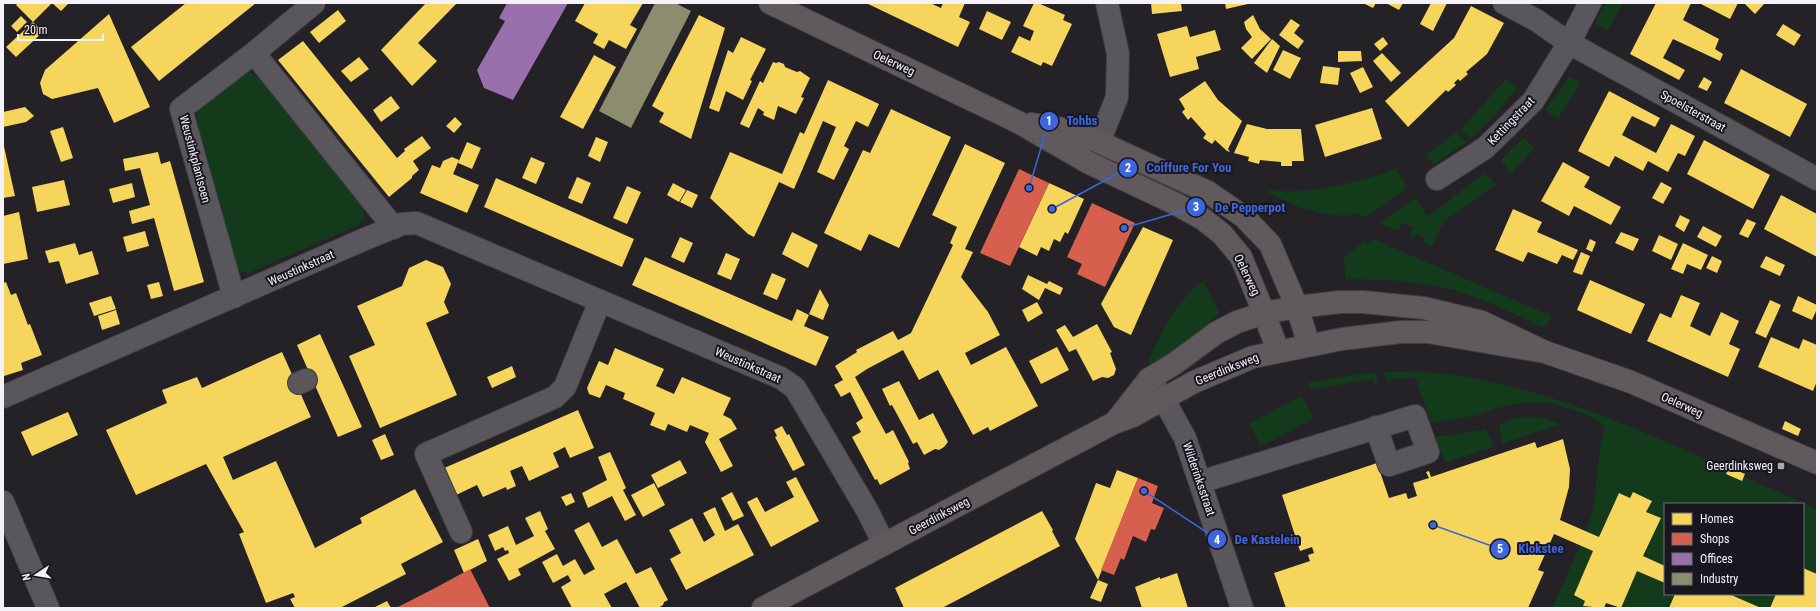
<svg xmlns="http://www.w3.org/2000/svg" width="1820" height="611" viewBox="0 0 1820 611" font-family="'Roboto Condensed',sans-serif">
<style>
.green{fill:#143a1c}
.homes{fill:#f6d55c}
.shops{fill:#d6604d}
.offices{fill:#9970ab}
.industry{fill:#8c8c6e}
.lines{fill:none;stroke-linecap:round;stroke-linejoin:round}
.minor-casing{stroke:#3f3d42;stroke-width:24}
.major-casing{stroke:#3f3d42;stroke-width:24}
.minor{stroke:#59575c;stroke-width:22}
.major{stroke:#60595d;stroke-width:22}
.poi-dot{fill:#aba8b0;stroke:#191620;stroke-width:1.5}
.labels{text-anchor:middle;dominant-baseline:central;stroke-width:4;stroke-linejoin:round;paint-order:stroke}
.street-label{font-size:12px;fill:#f4f1f9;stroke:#191620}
.poi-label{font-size:12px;fill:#f4f1f9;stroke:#191620;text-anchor:end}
.leader{fill:none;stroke:#3d66dd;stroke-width:1.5}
.callout-dot{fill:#3d66dd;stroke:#191620;stroke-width:1.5}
.mark-label{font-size:12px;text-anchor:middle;font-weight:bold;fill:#fff}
.callout-label{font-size:13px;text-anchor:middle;font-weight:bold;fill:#3d66dd;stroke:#191620;stroke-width:4;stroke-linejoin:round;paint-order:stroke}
</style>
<rect width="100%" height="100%" fill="#242127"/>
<path class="green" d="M 1606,3 L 1619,3 L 1622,5 L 1608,31 L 1595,24 Z
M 249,72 L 258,77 L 363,205 L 364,217 L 359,225 L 248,273 L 239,271 L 234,263 L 195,119 L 200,105 L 239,75 Z
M 1569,77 L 1581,82 L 1558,119 L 1545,110 Z
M 1506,79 L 1517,88 L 1495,115 L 1471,139 L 1461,129 Z
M 1457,132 L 1467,142 L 1433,165 L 1426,154 Z
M 1523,138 L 1535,148 L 1511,173 L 1501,160 Z
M 1396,169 L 1408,188 L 1365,217 L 1356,213 L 1346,216 L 1324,214 L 1299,207 L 1267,192 L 1268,190 C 1313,195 1354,183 1396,169 Z
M 1485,173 L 1496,185 L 1444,221 L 1432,246 L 1423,242 L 1425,238 L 1416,234 L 1414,238 L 1409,236 L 1413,227 L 1402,223 L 1399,231 L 1381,224 L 1383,220 L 1415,198 L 1428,216 L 1453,198 L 1451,196 L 1455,194 L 1456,195 Z
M 1371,238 L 1551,316 L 1548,324 L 1542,327 C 1512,313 1481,297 1449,289 C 1416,280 1379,280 1345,279 L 1344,257 L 1363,242 L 1369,244 Z
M 1203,281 L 1219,313 L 1198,334 L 1152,366 L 1148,361 C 1162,331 1176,301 1203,281 Z
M 1412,371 C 1525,377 1626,424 1728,469 L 1726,474 L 1742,481 L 1744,477 L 1817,509 L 1817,574 L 1803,568 L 1803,504 L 1665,504 L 1665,566 L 1643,556 L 1661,518 L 1646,512 L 1651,500 L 1633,492 L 1630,498 L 1619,493 L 1599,537 L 1586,531 C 1600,496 1594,462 1605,427 L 1595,419 L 1577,411 L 1550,403 L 1521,403 L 1496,408 L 1479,415 L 1431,423 L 1416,378 L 1390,379 L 1391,383 L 1388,383 L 1384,372 Z
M 1375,373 L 1378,383 L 1375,384 L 1373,379 L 1309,390 L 1308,383 L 1352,375 Z
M 1302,396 L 1314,419 L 1261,446 L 1249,423 Z
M 1530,417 L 1545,418 L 1562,424 L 1502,444 L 1499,425 L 1516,418 Z
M 1486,429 L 1494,447 L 1445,463 L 1435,436 L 1449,436 Z
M 1580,546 L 1593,551 L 1574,595 L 1585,601 L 1583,606 L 1586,608 L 1552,608 Z
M 1637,571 L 1665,583 L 1665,594 L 1675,594 L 1669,608 L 1621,608 Z
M 1729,594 L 1776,594 L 1770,608 L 1761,608 Z"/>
<path class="homes" d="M 18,3 L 52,3 L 33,22 L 16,5 Z
M 52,3 L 69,3 L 61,11 Z
M 186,3 L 256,3 L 159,81 L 131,47 Z
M 426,3 L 457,3 L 418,43 L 437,61 L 412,86 L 381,50 Z
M 585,3 L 643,3 L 630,25 L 637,29 L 626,49 L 609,40 L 604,49 L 593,43 L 598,34 L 575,21 Z
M 866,3 L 930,3 L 941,8 L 943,3 L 965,3 L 959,17 L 970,22 L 958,47 Z
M 1034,3 L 1038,3 L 1065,15 L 1063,20 L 1072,24 L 1052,66 L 1043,62 L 1041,66 L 1011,52 L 1019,36 L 1030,41 L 1034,31 L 1023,26 Z
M 1151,3 L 1181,3 L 1182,11 L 1152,14 Z
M 1225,3 L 1248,3 L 1248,4 L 1226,9 Z
M 1363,3 L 1376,3 L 1373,8 Z
M 1386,3 L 1403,3 L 1399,10 Z
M 1431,3 L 1447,3 L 1433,31 L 1420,24 Z
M 1656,3 L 1691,3 L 1683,20 L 1719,39 L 1715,49 L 1723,54 L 1720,61 L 1673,39 L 1663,58 L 1685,70 L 1679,80 L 1630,54 Z
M 1699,3 L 1738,3 L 1730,19 Z
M 1744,3 L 1763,3 L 1764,4 L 1755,14 Z
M 1471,6 L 1504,23 L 1487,54 L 1466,72 L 1468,74 L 1460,81 L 1458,79 L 1454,83 L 1456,85 L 1448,92 L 1446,90 L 1408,127 L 1385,101 L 1454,38 Z
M 338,10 L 346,21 L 319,43 L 310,32 Z
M 987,11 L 1011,22 L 1002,40 L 979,29 Z
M 109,14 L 150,107 L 114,123 L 98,88 L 52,99 L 43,94 L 40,83 L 45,70 Z
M 699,15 L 725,28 L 691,139 L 659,122 L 664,113 L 652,106 Z
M 1253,15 L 1260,29 L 1271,39 L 1252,59 L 1241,48 L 1252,37 L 1246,29 L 1244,22 Z
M 21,16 L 27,22 L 17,32 L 11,26 Z
M 1291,19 L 1300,25 L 1294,33 L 1304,41 L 1298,49 L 1279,35 Z
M 33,22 L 43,32 L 16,57 L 6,47 Z
M 1783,24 L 1801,35 L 1794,46 L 1776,35 Z
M 1187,26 L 1190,37 L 1215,30 L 1221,50 L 1196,57 L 1199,69 L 1170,77 L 1157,34 Z
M 741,37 L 766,49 L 750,80 L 752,81 L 743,100 L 726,91 L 719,112 L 709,108 L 728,50 L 733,53 Z
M 1383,37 L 1388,44 L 1380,51 L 1374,44 Z
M 1272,39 L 1280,46 L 1267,73 L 1254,63 Z
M 303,41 L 397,158 L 405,151 L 404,149 L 422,136 L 431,148 L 413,161 L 419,170 L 412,176 L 412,178 L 389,197 L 278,60 Z
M 1283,50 L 1301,58 L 1290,79 L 1273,70 Z
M 1338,51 L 1361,51 L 1362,61 L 1338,62 Z
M 1382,53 L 1401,73 L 1391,82 L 1373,61 Z
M 594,55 L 616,67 L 583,129 L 560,117 Z
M 359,57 L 369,69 L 351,82 L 341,71 Z
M 773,62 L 776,63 L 779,62 L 784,64 L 785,67 L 797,72 L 800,71 L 810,78 L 801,97 L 804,98 L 796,114 L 778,106 L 774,120 L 763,115 L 764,112 L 758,108 L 749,128 L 740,124 L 760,81 L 763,83 Z
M 1323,66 L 1340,68 L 1338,85 L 1320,83 Z
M 1363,67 L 1373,87 L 1360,93 L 1350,73 Z
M 1741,69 L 1807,104 L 1790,137 L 1724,103 Z
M 1704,77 L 1712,82 L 1707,91 L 1698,87 Z
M 828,80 L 879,104 L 868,127 L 856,121 L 844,146 L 849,149 L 834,180 L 817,172 L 836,127 L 823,121 L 794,189 L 779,182 L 754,237 L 748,234 L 710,198 L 730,152 L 782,174 L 800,132 L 804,134 Z
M 1205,81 L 1218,100 L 1242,121 L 1228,149 L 1230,152 L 1227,151 L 1215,140 L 1212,144 L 1203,138 L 1206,134 L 1191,117 L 1188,120 L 1182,112 L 1185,109 L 1179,99 Z
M 1609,91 L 1660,118 L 1655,127 L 1632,116 L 1622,135 L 1656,153 L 1671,124 L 1695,136 L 1685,156 L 1678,153 L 1668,172 L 1648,161 L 1643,171 L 1615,156 L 1609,167 L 1578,151 Z
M 391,96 L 400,108 L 381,122 L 373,110 Z
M 25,107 L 34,116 L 26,122 L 3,127 L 3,112 Z
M 1372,108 L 1382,139 L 1325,157 L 1315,125 Z
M 891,109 L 951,137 L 899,248 L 869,234 L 861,251 L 824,233 L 863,150 L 870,153 Z
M 455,117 L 462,124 L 454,133 L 446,126 Z
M 1247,124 L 1267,129 L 1301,129 L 1304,161 L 1292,161 L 1292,166 L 1281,166 L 1281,162 L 1260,160 L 1259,164 L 1248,161 L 1249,157 L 1234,153 Z
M 63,127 L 73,158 L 61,162 L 50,131 Z
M 596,137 L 608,142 L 600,162 L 588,156 Z
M 1704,140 L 1770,175 L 1753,209 L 1687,174 Z
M 3,142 L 15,196 L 3,198 Z
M 467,142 L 481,148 L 472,169 L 458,163 Z
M 965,144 L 1005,163 L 965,249 L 973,252 L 961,277 L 988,312 L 1000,335 L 965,353 L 971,365 L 1006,347 L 1038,406 L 990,431 L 988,427 L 973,435 L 938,370 L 919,380 L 903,350 L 867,369 L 855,377 L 886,434 L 893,430 L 909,462 L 908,463 L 910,469 L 880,485 L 877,479 L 875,480 L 852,437 L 861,432 L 856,423 L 863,418 L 850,392 L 841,397 L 834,385 L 843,380 L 835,366 L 857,352 L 856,350 L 893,331 L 898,340 L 911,333 L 953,245 L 950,243 L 957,227 L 932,215 Z
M 158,152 L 161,164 L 170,161 L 204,282 L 174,291 L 154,218 L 132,224 L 129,211 L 150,205 L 140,168 L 125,171 L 123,159 Z
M 452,157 L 459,160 L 453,174 L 479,185 L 467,213 L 420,193 L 432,165 L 440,168 L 443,161 Z
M 531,157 L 545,163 L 536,184 L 522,178 Z
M 1563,162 L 1590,177 L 1584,187 L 1621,207 L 1611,225 L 1574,206 L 1569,216 L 1541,201 Z
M 577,177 L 591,183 L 582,204 L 568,198 Z
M 496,178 L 634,239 L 622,267 L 484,207 Z
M 64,180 L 70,205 L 37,212 L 32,187 Z
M 1661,182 L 1672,188 L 1663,204 L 1652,198 Z
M 132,183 L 135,197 L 113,203 L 109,189 Z
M 673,183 L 686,190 L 679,202 L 667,195 Z
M 1049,183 L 1084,199 L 1068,234 L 1065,232 L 1060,242 L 1054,239 L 1049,251 L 1041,247 L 1037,256 L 1019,247 Z
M 627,186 L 641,192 L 627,224 L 613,218 Z
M 687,190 L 698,195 L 692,208 L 680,202 Z
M 1781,195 L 1817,214 L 1817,257 L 1764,229 Z
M 1513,209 L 1542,222 L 1537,232 L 1578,250 L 1573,260 L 1562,255 L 1557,264 L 1528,252 L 1523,262 L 1495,250 Z
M 19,212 L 28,259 L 3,264 L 3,216 Z
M 1680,215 L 1690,220 L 1684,232 L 1675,226 Z
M 1747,219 L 1756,223 L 1748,238 L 1739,234 Z
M 1703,226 L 1722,236 L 1716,247 L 1697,237 Z
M 1143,227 L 1173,240 L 1131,335 L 1114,327 L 1101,304 Z
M 145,231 L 149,246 L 127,252 L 123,237 Z
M 792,232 L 818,245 L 808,268 L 782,254 Z
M 1621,232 L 1639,239 L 1633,251 L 1615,243 Z
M 1659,235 L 1678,244 L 1671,260 L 1652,251 Z
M 680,237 L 693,243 L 684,263 L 671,257 Z
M 1590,239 L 1596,242 L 1592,252 L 1586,249 Z
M 75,243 L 79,255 L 92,251 L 99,274 L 66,284 L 59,261 L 49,263 L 45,251 Z
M 1683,243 L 1708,255 L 1701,270 L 1687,264 L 1683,274 L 1671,269 Z
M 1581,252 L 1590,256 L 1582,275 L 1573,272 Z
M 726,253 L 740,259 L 731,280 L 717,274 Z
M 1712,256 L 1722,261 L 1717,273 L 1706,268 Z
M 1766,256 L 1785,265 L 1780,276 L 1760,267 Z
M 645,257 L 792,321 L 797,309 L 809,315 L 804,326 L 829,337 L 816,366 L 632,285 Z
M 426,260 L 443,267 L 451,284 L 444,302 L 449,313 L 426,323 L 457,395 L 380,428 L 349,356 L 375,345 L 357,306 L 402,286 L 409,268 Z
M 772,273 L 786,279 L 777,300 L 763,294 Z
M 1028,275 L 1047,284 L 1049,281 L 1063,288 L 1060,295 L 1045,288 L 1039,300 L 1022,289 Z
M 1590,280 L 1645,304 L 1631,334 L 1577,310 Z
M 6,282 L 11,295 L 16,293 L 28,325 L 30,324 L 42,355 L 21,363 L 23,370 L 4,376 L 3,283 Z
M 159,282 L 163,296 L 151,299 L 147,285 Z
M 820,289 L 829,305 L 823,320 L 809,314 Z
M 1681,295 L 1700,303 L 1690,326 L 1710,336 L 1721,312 L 1739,321 L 1729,344 L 1740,349 L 1728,377 L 1647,341 L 1660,313 L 1671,318 Z
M 111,296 L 116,309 L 94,316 L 89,303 Z
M 1798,296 L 1817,305 L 1817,309 L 1812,320 L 1792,311 Z
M 1770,300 L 1781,305 L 1766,338 L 1755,333 Z
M 1037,302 L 1043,313 L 1028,322 L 1022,310 Z
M 116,310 L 120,324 L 102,330 L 98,316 Z
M 1097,324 L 1112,352 L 1110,353 L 1116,369 L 1114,375 L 1108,378 L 1102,377 L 1093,381 L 1076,349 L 1069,352 L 1056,330 L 1065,325 L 1073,337 Z
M 320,334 L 362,427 L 338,437 L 297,345 Z
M 1771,337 L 1799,349 L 1803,339 L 1817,345 L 1817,381 L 1813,391 L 1758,367 Z
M 1057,347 L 1069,370 L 1041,384 L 1029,361 Z
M 615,348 L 664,369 L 656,386 L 674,394 L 682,377 L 731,398 L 723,415 L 731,419 L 737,429 L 719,439 L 733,466 L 721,472 L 705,442 L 709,433 L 690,425 L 687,432 L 668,424 L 665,431 L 650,425 L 655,413 L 623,399 L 625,393 L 606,385 L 600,398 L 589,394 L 587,388 L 599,361 L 608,365 Z
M 282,352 L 311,417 L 223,457 L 233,480 L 276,461 L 315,548 L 362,523 L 360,518 L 415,489 L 443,542 L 401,564 L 406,574 L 340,608 L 295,608 L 290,599 L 295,597 L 293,593 L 266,603 L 239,534 L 244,532 L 206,464 L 136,495 L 106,430 L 167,403 L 162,390 L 197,377 L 202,388 Z
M 512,366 L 516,377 L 492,388 L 487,377 Z
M 899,381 L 919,420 L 933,413 L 948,442 L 944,447 L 939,450 L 935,449 L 924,455 L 917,442 L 913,444 L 892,405 L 890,406 L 882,389 Z
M 578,410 L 594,448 L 570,458 L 565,447 L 553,453 L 559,467 L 529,481 L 522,466 L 510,471 L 516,486 L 507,490 L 506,487 L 483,497 L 477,485 L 454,496 L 442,469 Z
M 68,412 L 78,435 L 32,456 L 21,432 Z
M 1785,421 L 1801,429 L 1798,436 L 1782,429 Z
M 782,426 L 787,435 L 789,434 L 805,465 L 793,471 L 775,437 L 777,436 L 774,430 Z
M 385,434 L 394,455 L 381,460 L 372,440 Z
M 1563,439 L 1570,469 L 1569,487 L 1560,520 L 1599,537 L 1619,493 L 1630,498 L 1633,492 L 1652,501 L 1646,512 L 1661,518 L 1643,556 L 1665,566 L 1665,583 L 1637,571 L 1621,608 L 1606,603 L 1604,608 L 1583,606 L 1585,601 L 1574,595 L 1593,551 L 1554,534 L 1538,570 L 1544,572 L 1528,608 L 1286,608 L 1274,573 L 1310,561 L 1308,555 L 1314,553 L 1312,547 L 1300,551 L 1282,495 L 1377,463 L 1389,498 L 1406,493 L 1408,499 L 1417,496 L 1413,483 L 1429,478 L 1426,472 L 1429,471 L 1431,477 L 1535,442 L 1537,448 Z
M 610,452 L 626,488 L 623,490 L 636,515 L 625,521 L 612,496 L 588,508 L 582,493 L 607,480 L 598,457 Z
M 680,460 L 687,473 L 658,488 L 651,475 Z
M 1729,467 L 1745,474 L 1742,481 L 1726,474 Z
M 1117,470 L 1138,478 L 1098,580 L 1075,539 L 1096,483 L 1110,488 Z
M 796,477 L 819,521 L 771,547 L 747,502 L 757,497 L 765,512 L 794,497 L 786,482 Z
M 654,483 L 665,505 L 643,517 L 631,495 Z
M 732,492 L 744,516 L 733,521 L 721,498 Z
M 571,493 L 575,502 L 566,506 L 561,497 Z
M 715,507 L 725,531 L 738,524 L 754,555 L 686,590 L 670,559 L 681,553 L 669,530 L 692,518 L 704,542 L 715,535 L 703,513 Z
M 540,511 L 548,529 L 545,531 L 555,549 L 518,569 L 521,575 L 509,581 L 497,559 L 509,553 L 508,550 L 505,551 L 503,547 L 495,551 L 488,535 L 508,526 L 516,545 L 534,536 L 525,518 Z
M 1042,511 L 1053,530 L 1052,531 L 1060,546 L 942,608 L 904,608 L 895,588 Z
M 589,522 L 602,547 L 617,539 L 636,574 L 651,567 L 668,600 L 664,602 L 663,605 L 658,608 L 640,608 L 626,582 L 604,594 L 612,608 L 572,608 L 561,587 L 571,581 L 568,575 L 553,583 L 542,562 L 557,554 L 563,566 L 575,559 L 584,575 L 595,569 L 574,530 Z
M 478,539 L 487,561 L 464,573 L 454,550 Z
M 1803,568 L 1817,574 L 1817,608 L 1770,608 L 1776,594 L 1803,594 Z
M 1177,573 L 1188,608 L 1142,608 L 1135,587 L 1160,577 L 1160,579 Z
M 1098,580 L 1108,584 L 1101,602 L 1090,598 Z
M 1675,594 L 1729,594 L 1761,608 L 1669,608 Z
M 387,601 L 391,608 L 373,608 Z"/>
<path class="shops" d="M 1019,169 L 1049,183 L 1010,266 L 980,253 Z
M 1092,203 L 1135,223 L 1105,287 L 1077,274 L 1082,264 L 1067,257 Z
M 1138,478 L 1158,486 L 1152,503 L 1164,508 L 1155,530 L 1151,529 L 1146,542 L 1133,536 L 1124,560 L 1121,558 L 1114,575 L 1101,570 Z
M 470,569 L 490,608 L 396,608 L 437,587 Z"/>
<path class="offices" d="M 507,3 L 568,3 L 513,100 L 484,88 L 477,70 L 505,21 L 499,18 Z"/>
<path class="industry" d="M 655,3 L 675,3 L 691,11 L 631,128 L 599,111 Z"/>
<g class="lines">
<defs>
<path id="minor" d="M 314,3 L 254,53 L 394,228
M 1504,3 L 1536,20 L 1569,43 L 1817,179
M 1099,142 L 1117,97 L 1118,54 L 1107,3
M 1437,179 L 1485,148 L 1533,101 L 1569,43 L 1590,3
M 234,297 L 181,109 L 254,53
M 1149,379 L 1163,398 L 1185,438 L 1242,608
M 299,383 L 306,380
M 3,397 L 365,239 L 402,224 L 417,223 L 781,378 L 795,388 L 867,510 L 884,544
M 1200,482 L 1415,416 L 1428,452 L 1389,465 L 1376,427
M 3,502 L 48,608
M 461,532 L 426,454 L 555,397 L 565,387 L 600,301"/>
<path id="major" d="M 770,3 L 1018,122 L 1089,163 L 1174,203 L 1203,219 L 1222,234 L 1241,257 L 1264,313 L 1278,351
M 1031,124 L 1064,129 L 1099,142 L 1208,192 L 1244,217 L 1270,244 L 1297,307 L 1309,345
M 1116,421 L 1149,379 L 1174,364 L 1216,333 L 1237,322 L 1264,313 L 1297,307 L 1340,302 L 1363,302 L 1424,308 L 1482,322 L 1545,352 L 1631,382 L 1817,463
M 763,608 L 1114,423 L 1133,416 L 1194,382 L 1253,357 L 1342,339 L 1401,332 L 1428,332 L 1545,352"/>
</defs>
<use href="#minor" class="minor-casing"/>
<use href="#major" class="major-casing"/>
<use href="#minor" class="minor"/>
<use href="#major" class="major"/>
</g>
<rect class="poi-dot" x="1777" y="462" width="8" height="8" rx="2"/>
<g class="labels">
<g class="street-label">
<text transform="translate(894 63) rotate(25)">Oelerweg</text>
<text transform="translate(1693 111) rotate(29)">Spoelsterstraat</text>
<text transform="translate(1511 121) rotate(-46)">Kettingstraat</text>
<text transform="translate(195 159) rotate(75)">Weustinkplantsoen</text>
<text transform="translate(301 268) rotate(-24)">Weustinkstraat</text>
<text transform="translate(1247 275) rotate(64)">Oelerweg</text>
<text transform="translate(748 365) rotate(24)">Weustinkstraat</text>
<text transform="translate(1227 369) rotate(-22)">Geerdinksweg</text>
<text transform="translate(1682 405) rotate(24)">Oelerweg</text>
<text transform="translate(1199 479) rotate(71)">Wilderinksstraat</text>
<text transform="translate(939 516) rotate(-28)">Geerdinksweg</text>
</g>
<g class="poi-label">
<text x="1773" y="466">Geerdinksweg</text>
</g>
</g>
<path class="leader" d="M1029 188L1049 121M1052 209L1128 168M1124 228L1196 207M1144 491L1217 539M1433 525L1500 549"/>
<g class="callout-dot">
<circle cx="1029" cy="188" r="4"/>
<circle cx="1052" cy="209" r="4"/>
<circle cx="1124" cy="228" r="4"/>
<circle cx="1144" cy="491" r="4"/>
<circle cx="1433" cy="525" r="4"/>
<circle cx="1049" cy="121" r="10"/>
<circle cx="1128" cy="168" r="10"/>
<circle cx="1196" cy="207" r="10"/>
<circle cx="1217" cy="539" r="10"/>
<circle cx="1500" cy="549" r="10"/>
</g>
<g class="mark-label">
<text x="1049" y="125">1</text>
<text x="1128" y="172">2</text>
<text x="1196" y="211">3</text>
<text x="1217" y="544">4</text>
<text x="1500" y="553">5</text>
</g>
<g class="callout-label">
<text x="1082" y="125">Tohbs</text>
<text x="1189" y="172">Coiffure For You</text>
<text x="1250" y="212">De Pepperpot</text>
<text x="1267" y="544">De Kastelein</text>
<text x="1541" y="553">Klokstee</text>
</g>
<rect width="1820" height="611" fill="none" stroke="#f4f1f9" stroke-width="8"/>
<rect x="1664" y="503" width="140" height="92" fill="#191620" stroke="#716e77"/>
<rect x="1672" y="513" width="20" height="12" fill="#f6d55c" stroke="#716e77"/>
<text x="1700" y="523" font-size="12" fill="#f4f1f9">Homes</text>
<rect x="1672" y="533" width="20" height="12" fill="#d6604d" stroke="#716e77"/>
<text x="1700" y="543" font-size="12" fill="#f4f1f9">Shops</text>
<rect x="1672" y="553" width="20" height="12" fill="#9970ab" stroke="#716e77"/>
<text x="1700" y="563" font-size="12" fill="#f4f1f9">Offices</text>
<rect x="1672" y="573" width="20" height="12" fill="#8c8c6e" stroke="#716e77"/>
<text x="1700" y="583" font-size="12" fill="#f4f1f9">Industry</text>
<g transform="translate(36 575) rotate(258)" stroke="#191620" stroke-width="3" paint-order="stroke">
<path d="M0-3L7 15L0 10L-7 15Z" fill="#f4f1f9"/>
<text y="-6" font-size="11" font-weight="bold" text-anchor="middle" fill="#f4f1f9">N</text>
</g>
<path d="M18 34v6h85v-6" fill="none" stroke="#f4f1f9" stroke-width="2"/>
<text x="24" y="34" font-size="12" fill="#f4f1f9" stroke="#191620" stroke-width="3" paint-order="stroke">20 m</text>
</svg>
